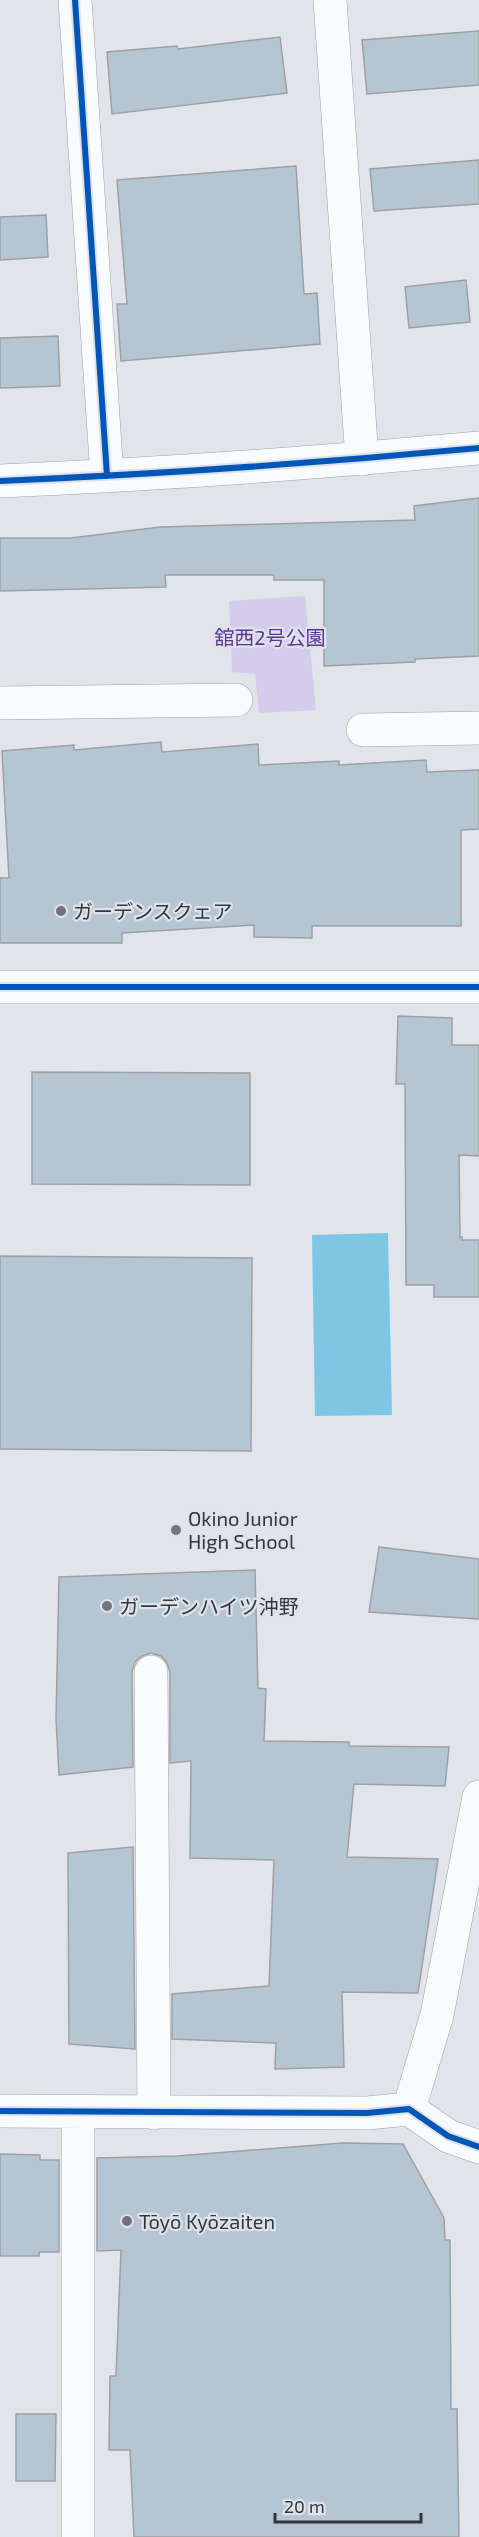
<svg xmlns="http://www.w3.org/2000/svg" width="479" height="2537" viewBox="0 0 479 2537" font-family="'Exo 2','Noto Sans JP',sans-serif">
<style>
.green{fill:#d4cceb}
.water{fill:#7dc7e4}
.building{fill:#b6c5d2;stroke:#9ea1a4;stroke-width:1.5}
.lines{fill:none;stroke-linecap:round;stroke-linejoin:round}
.minor-casing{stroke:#9fa1a4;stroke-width:34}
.minor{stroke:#fafbfc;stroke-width:33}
.cycleway-casing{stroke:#dee3eb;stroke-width:10}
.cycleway{stroke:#0057b8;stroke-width:6}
.poi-dot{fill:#717376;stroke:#dee3eb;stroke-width:2}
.labels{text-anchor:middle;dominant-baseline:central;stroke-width:4.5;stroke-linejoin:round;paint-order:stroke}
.park-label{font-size:20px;fill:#5c3891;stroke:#dee3eb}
.poi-label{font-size:20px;fill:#353639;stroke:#dee3eb;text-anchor:start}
</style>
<rect width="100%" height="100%" fill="#e1e4e8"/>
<path class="green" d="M 305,596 L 316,710 L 259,713 L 255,674 L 232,672 L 229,601 Z"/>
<path class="water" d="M 388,1233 L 392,1415 L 315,1416 L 312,1235 Z"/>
<path class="building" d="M 479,31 L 479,85 L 367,94 L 362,40 Z
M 280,37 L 287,93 L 112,114 L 107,52 L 177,46 L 178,49 Z
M 479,160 L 479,204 L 374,211 L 370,169 Z
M 296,166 L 304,294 L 317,293 L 320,344 L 121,361 L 117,304 L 127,304 L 117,180 Z
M 46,215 L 48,257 L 0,260 L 0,217 Z
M 466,280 L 470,322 L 409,328 L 405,287 Z
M 58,336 L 60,386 L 0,388 L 0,338 Z
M 479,498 L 479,656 L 415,659 L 415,662 L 324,666 L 324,580 L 274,580 L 274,575 L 165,575 L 166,587 L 0,591 L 0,538 L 71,538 L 160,527 L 415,520 L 414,506 Z
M 161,742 L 162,752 L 258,744 L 259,765 L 339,761 L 339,765 L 426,760 L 427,772 L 479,770 L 479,829 L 461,830 L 461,926 L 312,926 L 312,938 L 254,937 L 254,925 L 122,933 L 122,943 L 0,943 L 0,878 L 9,878 L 2,751 L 74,745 L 74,750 Z
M 398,1016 L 452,1018 L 452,1045 L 479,1045 L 479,1156 L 459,1155 L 460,1237 L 462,1237 L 462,1240 L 479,1240 L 479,1297 L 434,1297 L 434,1285 L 406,1285 L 405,1084 L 396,1084 Z
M 32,1072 L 250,1073 L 250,1185 L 32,1184 Z
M 0,1256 L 252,1258 L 251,1451 L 0,1449 Z
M 379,1547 L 479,1559 L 479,1619 L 369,1612 Z
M 255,1570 L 258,1688 L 266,1689 L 264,1741 L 349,1742 L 349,1746 L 449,1747 L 445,1786 L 354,1784 L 347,1857 L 438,1859 L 418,1993 L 342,1992 L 344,2067 L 275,2069 L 276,2043 L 172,2039 L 172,1994 L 269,1986 L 274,1860 L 190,1858 L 191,1761 L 170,1763 L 170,1672 L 167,1663 L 161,1656 L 151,1653 L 142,1656 L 135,1662 L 132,1672 L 133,1767 L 59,1775 L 56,1719 L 59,1577 Z
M 133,1847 L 135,2049 L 69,2044 L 68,1853 Z
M 343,2143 L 403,2144 L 444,2218 L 445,2240 L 450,2240 L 451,2409 L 457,2409 L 459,2537 L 134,2537 L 130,2450 L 109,2450 L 110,2376 L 116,2376 L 121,2250 L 97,2251 L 97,2158 L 177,2156 Z
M 0,2154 L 40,2155 L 40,2160 L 59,2160 L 59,2252 L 39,2252 L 39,2256 L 0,2256 Z
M 16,2414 L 56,2414 L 55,2481 L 16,2481 Z"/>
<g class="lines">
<defs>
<path id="minor" d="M 75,0 L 107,476
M 330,0 L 362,459
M 0,481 C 160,474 320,463 479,448
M 0,703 L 236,700
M 363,730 L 479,728
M 0,987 L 479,987
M 151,1672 L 154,2113
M 409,2109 L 437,2015 L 479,1797
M 0,2111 L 367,2113 L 409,2109 L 448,2136 L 479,2147
M 78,2112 L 78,2537"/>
</defs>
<use href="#minor" class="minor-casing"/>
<use href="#minor" class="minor"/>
<defs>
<path id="cycleway" d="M 75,0 L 107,476
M 0,481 C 160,474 320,463 479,448
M 0,987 L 479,987
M 0,2111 L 367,2113 L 409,2109 L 448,2136 L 479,2147"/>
</defs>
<use href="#cycleway" class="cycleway-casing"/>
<use href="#cycleway" class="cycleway"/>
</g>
<g class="poi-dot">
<circle cx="61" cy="911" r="6"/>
<circle cx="176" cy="1530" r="6"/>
<circle cx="107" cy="1606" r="6"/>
<circle cx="127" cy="2221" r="6"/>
</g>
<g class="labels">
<g class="park-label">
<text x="270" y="637">舘西2号公園</text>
</g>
<g class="poi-label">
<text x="73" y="911">ガーデンスクェア</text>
<text x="188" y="1518">Okino Junior<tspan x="188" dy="23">High School</tspan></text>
<text x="119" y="1606">ガーデンハイツ沖野</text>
<text x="139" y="2221">Tōyō Kyōzaiten</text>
</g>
</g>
<path d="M275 2513v9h146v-9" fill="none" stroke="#353639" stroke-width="3"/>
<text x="284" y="2513" font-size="18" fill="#353639" stroke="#dee3eb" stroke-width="4.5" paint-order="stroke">20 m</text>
</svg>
